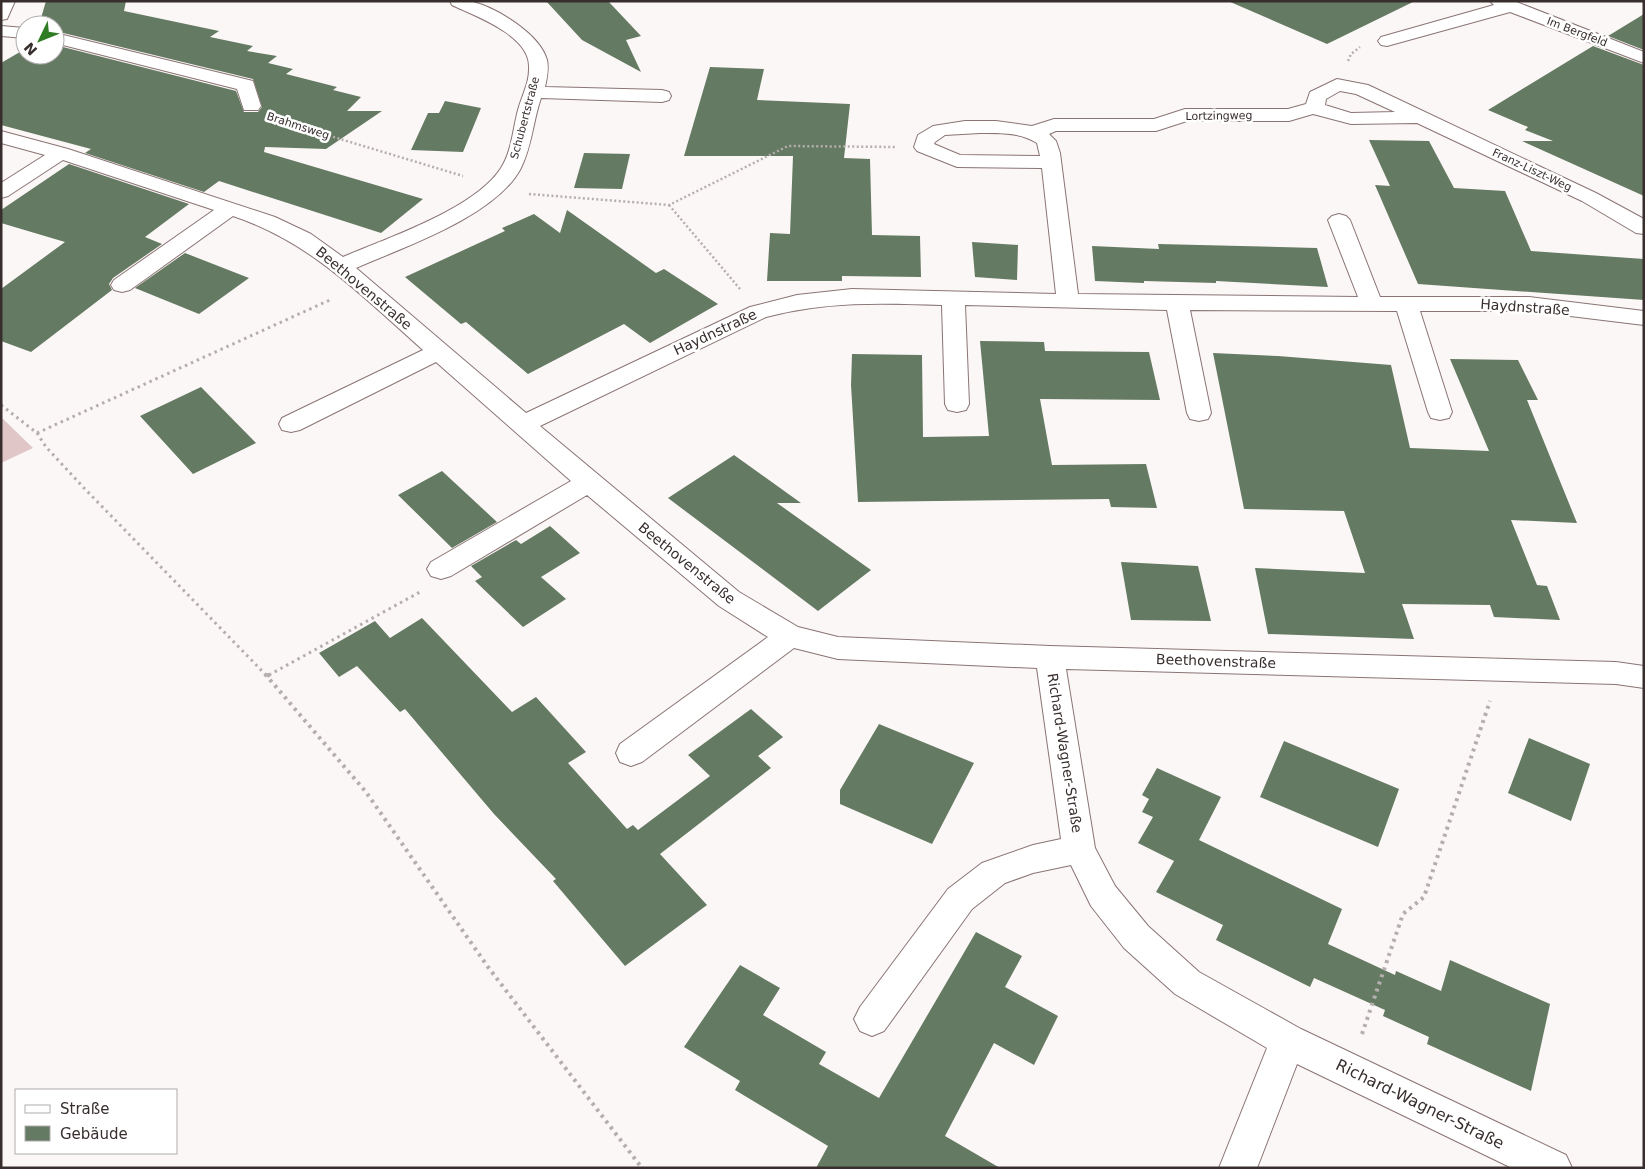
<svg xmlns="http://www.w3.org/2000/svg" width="1645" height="1169" viewBox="0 0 1645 1169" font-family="'DejaVu Sans',sans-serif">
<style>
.green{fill:#e0c6c7}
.building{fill:#657a62}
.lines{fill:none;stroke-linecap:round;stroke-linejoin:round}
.minor-casing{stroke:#8a7474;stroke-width:2}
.path-far2{stroke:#b5aeae;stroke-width:2.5;stroke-dasharray:2 2.5;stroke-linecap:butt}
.path-far1{stroke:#b5aeae;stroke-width:3;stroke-dasharray:2.5 4;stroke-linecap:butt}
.path{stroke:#b5aeae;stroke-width:4;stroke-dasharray:3 4.5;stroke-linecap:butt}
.minor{fill:#fff;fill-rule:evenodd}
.labels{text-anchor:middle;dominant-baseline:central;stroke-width:5;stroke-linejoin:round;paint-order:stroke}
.far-street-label{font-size:11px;fill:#382e2e;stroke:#fff}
.street-label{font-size:14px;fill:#382e2e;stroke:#fff}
.near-street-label{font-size:16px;fill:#382e2e;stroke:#fff}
</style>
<rect width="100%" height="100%" fill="#fcf7f7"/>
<path class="green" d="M 1,417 L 33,448 L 1,463 Z"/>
<path class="building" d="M 46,1 L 126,1 L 124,11 L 219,31 L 210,37 L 253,46 L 247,51 L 277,56 L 268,63 L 293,69 L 286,74 L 337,87 L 333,90 L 361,97 L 347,111 L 382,111 L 326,149 L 265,147 L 264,152 L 423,199 L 381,233 L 219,181 L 204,192 L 85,153 L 91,149 L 1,125 L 1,63 L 25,49 L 25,55 L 55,55 L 55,45 L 236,91 L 244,112 L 258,112 L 262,107 L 253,79 L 55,31 L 55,25 L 39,25 Z
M 546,1 L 608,1 L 641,36 L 626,40 L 641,72 L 582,40 Z
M 1228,1 L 1415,1 L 1327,44 Z
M 1644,14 L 1644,50 L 1608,36 Z
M 1593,46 L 1644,65 L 1644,196 L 1522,141 L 1553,141 L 1525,130 L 1528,127 L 1488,110 Z
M 710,67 L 764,69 L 757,100 L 850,104 L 844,158 L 870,159 L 872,235 L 920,236 L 921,277 L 842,276 L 842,281 L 767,281 L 770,233 L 790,234 L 793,156 L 684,156 Z
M 445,101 L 481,108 L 463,152 L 411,150 L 428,113 L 439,113 Z
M 1369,140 L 1429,141 L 1454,188 L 1505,191 L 1531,251 L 1644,259 L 1644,300 L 1418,284 L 1375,185 L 1390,186 Z
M 584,153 L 630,154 L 622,189 L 574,188 Z
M 69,164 L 189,204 L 145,237 L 162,244 L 113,278 L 109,284 L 112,290 L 31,352 L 1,341 L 1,289 L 65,242 L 1,223 L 1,210 Z
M 567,210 L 656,273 L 664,269 L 718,304 L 650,343 L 624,324 L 528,374 L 466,322 L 461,324 L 405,277 L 505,231 L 502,228 L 534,214 L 560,233 Z
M 972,242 L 1018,245 L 1017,280 L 975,277 Z
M 1158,244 L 1317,248 L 1328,287 L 1216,281 L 1216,283 L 1144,281 L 1144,283 L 1095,281 L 1092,246 L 1159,249 Z
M 185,253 L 249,278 L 199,314 L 135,288 Z
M 980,341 L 1044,342 L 1045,351 L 1149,352 L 1160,400 L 1040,399 L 1052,465 L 1146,464 L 1157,508 L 1111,507 L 1109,499 L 858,502 L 851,385 L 852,354 L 922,355 L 923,437 L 989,436 Z
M 1213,353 L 1278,356 L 1391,365 L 1410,448 L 1489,451 L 1450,359 L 1518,360 L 1538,400 L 1527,400 L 1577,523 L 1511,520 L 1537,585 L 1547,586 L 1560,620 L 1494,617 L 1490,605 L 1402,604 L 1414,639 L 1268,634 L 1255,568 L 1365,573 L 1344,511 L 1244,509 Z
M 201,387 L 256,443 L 193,474 L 140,416 Z
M 734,455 L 801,503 L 777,503 L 871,570 L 818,611 L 668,498 Z
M 442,471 L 497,522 L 452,548 L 398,495 Z
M 550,526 L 580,553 L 541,577 L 566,599 L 523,627 L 475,581 L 482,577 L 471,566 L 516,540 L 521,544 Z
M 1121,562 L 1198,566 L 1211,621 L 1131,620 Z
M 422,618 L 512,712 L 536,697 L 586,752 L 568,763 L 627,829 L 633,825 L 638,830 L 710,776 L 688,755 L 751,709 L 783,737 L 758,756 L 771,768 L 660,854 L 707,905 L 625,966 L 553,881 L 556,879 L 494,814 L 405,709 L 400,712 L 357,666 L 339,677 L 319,653 L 375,621 L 390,638 Z
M 879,724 L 974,763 L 932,844 L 840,804 L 840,790 Z
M 1529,738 L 1590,764 L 1571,821 L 1508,793 Z
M 1284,741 L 1399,789 L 1378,847 L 1260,797 Z
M 1157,768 L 1221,797 L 1199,840 L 1342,909 L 1328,944 L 1395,975 L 1396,971 L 1441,991 L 1450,960 L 1550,1004 L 1531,1091 L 1427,1044 L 1429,1037 L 1383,1016 L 1385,1010 L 1314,978 L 1310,987 L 1216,940 L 1223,925 L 1156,892 L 1174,861 L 1138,843 L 1153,817 L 1142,812 L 1149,799 L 1142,795 Z
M 976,932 L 1022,956 L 1005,987 L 1058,1016 L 1034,1065 L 994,1043 L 945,1136 L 1000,1168 L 816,1168 L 828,1146 L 735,1090 L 740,1081 L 684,1047 L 740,965 L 780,988 L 763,1015 L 826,1052 L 819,1064 L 879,1098 Z"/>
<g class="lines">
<defs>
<path id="minor" d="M 1,1 L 15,1 L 7,19 L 1,20 Z
M 450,1 C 457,1 466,0 473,2 C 497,8 540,34 547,60 C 549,69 547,78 545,87 L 662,90 L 669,92 L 671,96 L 669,100 L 662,102 L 541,98 C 533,121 532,146 521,168 C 496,216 404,247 356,268 L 526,413 L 750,307 L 797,295 L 852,289 L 1056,294 L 1042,168 L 957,167 L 917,151 L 914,147 L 918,135 L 933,126 L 965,121 L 996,121 L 1032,126 L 1054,119 L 1154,119 L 1185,109 L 1288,109 L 1306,104 L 1310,92 L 1337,79 L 1368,85 L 1596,193 L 1644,219 L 1644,234 L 1636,233 L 1582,201 L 1417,123 L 1351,124 L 1313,114 L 1289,121 L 1187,121 L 1156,131 L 1056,131 L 1049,134 L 1056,141 L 1060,153 L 1078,294 L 1358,297 L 1328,220 L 1332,216 L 1339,214 L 1346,216 L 1350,220 L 1380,297 L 1529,297 L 1644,311 L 1644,325 L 1529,311 L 1420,311 L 1452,412 L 1449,418 L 1440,420 L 1431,418 L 1428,412 L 1397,311 L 1190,310 L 1211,413 L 1208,419 L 1199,421 L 1190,419 L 1187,413 L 1167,310 L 965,305 L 969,404 L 966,410 L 957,412 L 948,410 L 945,404 L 942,305 C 881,303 826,301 766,317 L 540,426 L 739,592 L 798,627 L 838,637 L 1050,646 L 1616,662 L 1644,666 L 1644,688 L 1616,684 L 1066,669 L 1095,848 L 1115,886 L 1148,926 L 1199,972 L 1301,1029 L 1566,1155 L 1572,1168 L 1512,1168 L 1297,1064 L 1257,1168 L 1219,1168 L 1267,1048 L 1175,994 L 1124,948 L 1091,906 L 1071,865 L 1033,873 L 1005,883 L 972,909 L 884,1031 L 872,1036 L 860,1031 L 854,1019 L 860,1007 L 948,889 L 982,863 L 1033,845 L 1061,839 L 1037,668 L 838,659 L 794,648 L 642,762 L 631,766 L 620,762 L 616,753 L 620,744 L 768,637 L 719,606 L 587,495 L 451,576 L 441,579 L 431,576 L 427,569 L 431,562 L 571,481 L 436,362 L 300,430 L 291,432 L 282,430 L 279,424 L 282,418 L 423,350 C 362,296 311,242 233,216 L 130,290 L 122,292 L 114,290 L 111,285 L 114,280 L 214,210 L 63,160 L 8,196 L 1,198 L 1,183 L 45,155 L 1,143 L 1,131 L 68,149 L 275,217 L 311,234 L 343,257 C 387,238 475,209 501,168 C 512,151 513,128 518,110 C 522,95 530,82 529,66 C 529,35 475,16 452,5 ZM 1340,91 L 1356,94 L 1395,112 L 1351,113 L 1325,105 L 1326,99 ZM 980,133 C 999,133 1020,132 1037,143 L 1040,156 L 960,155 L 934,144 L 935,142 L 945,135 Z
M 1490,1 L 1514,1 L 1644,52 L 1644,63 L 1510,12 L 1387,46 L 1381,45 L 1378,41 L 1381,37 L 1494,5 Z
M 1,26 L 25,28 L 25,38 L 1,36 Z
M 55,33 L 253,81 L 261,106 L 258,110 L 244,110 L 237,89 L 55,43 Z"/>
</defs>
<use href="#minor" class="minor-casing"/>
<path class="path-far2" d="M 1348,61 L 1351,54 L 1360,47
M 277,120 L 463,176
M 529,194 L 669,205 L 788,146 L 896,147
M 669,205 L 740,289"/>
<path class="path-far1" d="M 1,405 L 37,433 L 46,447 L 84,488 L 266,675
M 37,433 L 332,299
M 269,675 L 420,592"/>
<path class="path" d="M 265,674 L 366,792 L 488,967 L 642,1168
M 267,676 L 271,674
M 1362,1034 L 1403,914 L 1424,897 L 1490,701"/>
<use href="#minor" class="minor"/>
</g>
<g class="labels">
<g class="far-street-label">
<text transform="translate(1577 32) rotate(21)">Im Bergfeld</text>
<text transform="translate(1219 116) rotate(-1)">Lortzingweg</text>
<text transform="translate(525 118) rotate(-75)">Schubertstraße</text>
<text transform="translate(298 126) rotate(18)">Brahmsweg</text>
<text transform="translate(1532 170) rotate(25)">Franz-Liszt-Weg</text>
</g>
<g class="street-label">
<text transform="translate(364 288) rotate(40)">Beethovenstraße</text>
<text transform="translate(1525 307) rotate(4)">Haydnstraße</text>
<text transform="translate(715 332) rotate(-25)">Haydnstraße</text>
<text transform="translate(687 563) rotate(39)">Beethovenstraße</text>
<text transform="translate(1216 661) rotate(2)">Beethovenstraße</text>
<text transform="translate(1065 753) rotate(81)">Richard-Wagner-Straße</text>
</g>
<g class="near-street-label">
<text transform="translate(1420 1104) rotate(26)">Richard-Wagner-Straße</text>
</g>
</g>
<rect width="1645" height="1169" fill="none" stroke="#382e2e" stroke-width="5"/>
<rect x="15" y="1089" width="162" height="65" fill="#ffffff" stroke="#afabab"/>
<rect x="25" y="1105" width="25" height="8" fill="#ffffff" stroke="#afabab"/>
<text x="60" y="1114" font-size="15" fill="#382e2e">Straße</text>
<rect x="25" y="1126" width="25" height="15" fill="#657a62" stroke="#afabab"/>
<text x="60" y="1139" font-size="15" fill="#382e2e">Gebäude</text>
<g transform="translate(40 40) rotate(227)"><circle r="24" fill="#ffffff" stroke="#afabab"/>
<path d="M0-4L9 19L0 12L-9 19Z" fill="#2f7c24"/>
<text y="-8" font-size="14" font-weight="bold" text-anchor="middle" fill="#382e2e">N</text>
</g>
</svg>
